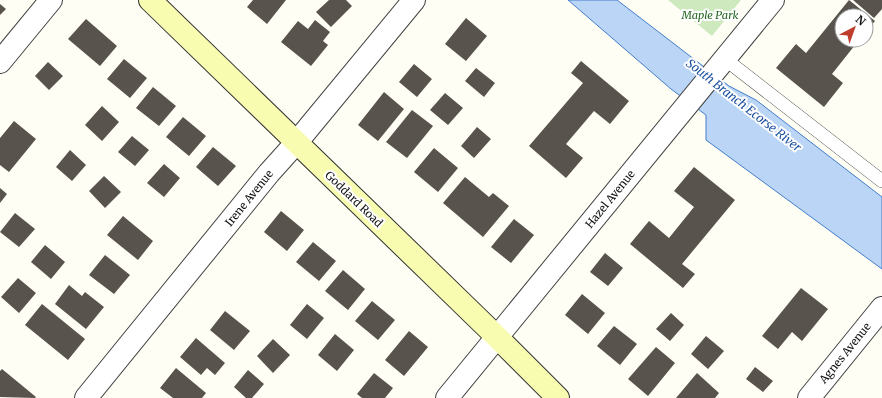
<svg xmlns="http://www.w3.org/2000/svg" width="882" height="398" viewBox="0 0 882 398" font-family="Merriweather,serif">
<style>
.green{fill:#cde9bd}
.water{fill:#bad5f5;stroke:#427dca}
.building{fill:#59534d}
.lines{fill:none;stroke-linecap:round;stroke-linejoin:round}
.lane-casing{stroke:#434343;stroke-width:14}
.street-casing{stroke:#434343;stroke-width:24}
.secondary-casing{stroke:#323232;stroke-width:24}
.lane{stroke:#fff;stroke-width:13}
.street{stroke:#fff;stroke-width:22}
.secondary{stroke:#f8fcb1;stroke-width:22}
.labels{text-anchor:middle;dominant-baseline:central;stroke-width:4;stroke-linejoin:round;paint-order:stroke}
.park-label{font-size:11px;font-style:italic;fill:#246721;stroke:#fff}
.street-label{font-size:11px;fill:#101010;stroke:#fff}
.water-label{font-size:12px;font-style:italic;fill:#1b50a0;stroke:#fff}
</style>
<rect width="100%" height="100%" fill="#fffef4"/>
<path class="green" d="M 668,0 L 741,0 L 712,36 Z"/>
<path class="water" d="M 568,0 L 617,0 L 729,86 L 756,100 L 882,197 L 882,269 L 706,140 L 706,115 L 671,89 Z"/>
<path class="building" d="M 253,0 L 286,0 L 267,24 L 247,7 Z
M 329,0 L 346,0 L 352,6 L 331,27 L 316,12 Z
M 849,0 L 875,21 L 866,32 L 866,16 L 842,16 L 842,40 L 859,40 L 832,74 L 843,83 L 824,107 L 776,68 L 796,44 L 806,53 Z
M 853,0 L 882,0 L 882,9 L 874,18 Z
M 0,4 L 6,9 L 0,15 Z
M 466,18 L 487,36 L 466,61 L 445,44 Z
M 86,19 L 117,46 L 100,66 L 68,39 Z
M 315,20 L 330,32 L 323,41 L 328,45 L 311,66 L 281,42 L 298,21 L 308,29 Z
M 124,59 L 147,78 L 130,98 L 107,79 Z
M 581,61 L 629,101 L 610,124 L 594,111 L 566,144 L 583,158 L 566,178 L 529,146 L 583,83 L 571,73 Z
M 48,62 L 63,76 L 49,90 L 35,76 Z
M 414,64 L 432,79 L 417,97 L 399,82 Z
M 476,68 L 495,83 L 484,97 L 465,81 Z
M 153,87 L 176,106 L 159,126 L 136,108 Z
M 384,92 L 404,109 L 378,141 L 358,125 Z
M 445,93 L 463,108 L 448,125 L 430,110 Z
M 102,106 L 119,122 L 102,141 L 85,125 Z
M 412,110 L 433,126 L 407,158 L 386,142 Z
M 183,117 L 206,136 L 189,156 L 166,137 Z
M 14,121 L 36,139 L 9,172 L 0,165 L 0,138 Z
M 477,127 L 491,139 L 474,158 L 461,146 Z
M 132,136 L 149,150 L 135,166 L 118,152 Z
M 213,147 L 236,166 L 218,186 L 196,167 Z
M 434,148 L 458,168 L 438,192 L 414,172 Z
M 70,150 L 86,165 L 72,181 L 56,167 Z
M 164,164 L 180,178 L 164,197 L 147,183 Z
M 694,167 L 735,200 L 682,264 L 695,274 L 683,288 L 630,244 L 649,221 L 669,238 L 694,207 L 674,191 Z
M 104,176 L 121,192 L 105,208 L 89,191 Z
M 465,177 L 489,197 L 493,193 L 509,206 L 483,237 L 443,203 Z
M 0,188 L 7,194 L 0,203 Z
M 281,211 L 304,230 L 287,251 L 264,232 Z
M 15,213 L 35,229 L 19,247 L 0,232 Z
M 123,216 L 153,241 L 138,260 L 107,235 Z
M 514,219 L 534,235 L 511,263 L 491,247 Z
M 313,242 L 336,261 L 319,281 L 296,262 Z
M 45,245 L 65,262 L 51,279 L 31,262 Z
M 605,253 L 623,268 L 608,286 L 590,272 Z
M 105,255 L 130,275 L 114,294 L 89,275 Z
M 343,270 L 365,289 L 348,310 L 325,291 Z
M 18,278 L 36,293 L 19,313 L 1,297 Z
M 69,285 L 82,296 L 85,292 L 104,307 L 86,329 L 55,304 Z
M 801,288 L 828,309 L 802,341 L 792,332 L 778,349 L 762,336 Z
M 582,294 L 605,313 L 588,334 L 565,315 Z
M 372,301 L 395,320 L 378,340 L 355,321 Z
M 42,304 L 85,339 L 68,360 L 25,325 Z
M 307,304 L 324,318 L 307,339 L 290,325 Z
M 225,311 L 250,331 L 234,350 L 210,330 Z
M 671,313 L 684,325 L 670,341 L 656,329 Z
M 614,326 L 637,344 L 620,365 L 597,346 Z
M 409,331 L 428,347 L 404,376 L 385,360 Z
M 335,334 L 354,350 L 337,371 L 318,355 Z
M 706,336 L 724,351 L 708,369 L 691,354 Z
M 196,338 L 225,363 L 215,375 L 207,368 L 201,375 L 180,357 Z
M 273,339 L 290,355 L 273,373 L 257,356 Z
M 656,347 L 675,363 L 648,396 L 628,379 Z
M 755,367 L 773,381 L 763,392 L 746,379 Z
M 176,368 L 206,393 L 202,398 L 173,398 L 160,388 Z
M 2,369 L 36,397 L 35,398 L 0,397 L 0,371 Z
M 248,370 L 264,384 L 252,398 L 246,398 L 234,387 Z
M 374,373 L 393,388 L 385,398 L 362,398 L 357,394 Z
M 697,373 L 719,393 L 715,398 L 676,398 Z"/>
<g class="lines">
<defs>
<path id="lane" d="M 725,59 L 882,181"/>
<path id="street" d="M 0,62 L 51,0
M 86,398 L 269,173 L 296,143 L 414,0
M 447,398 L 773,0
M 809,398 L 882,308"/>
<path id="secondary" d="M 150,0 L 497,337 L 558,398"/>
</defs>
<use href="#lane" class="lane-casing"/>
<use href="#street" class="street-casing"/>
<use href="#secondary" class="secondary-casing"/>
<use href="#lane" class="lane"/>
<use href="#street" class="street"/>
<use href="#secondary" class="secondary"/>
</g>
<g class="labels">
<g class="park-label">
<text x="710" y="15">Maple Park</text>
</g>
<g class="street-label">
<text transform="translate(249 198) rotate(-51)">Irene Avenue</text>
<text transform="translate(354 199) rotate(44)">Goddard Road</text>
<text transform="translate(610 199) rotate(-51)">Hazel Avenue</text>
<text transform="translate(845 353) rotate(-51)">Agnes Avenue</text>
</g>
<g class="water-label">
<text transform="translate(744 105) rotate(38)">South Branch Ecorse River</text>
</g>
</g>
<g transform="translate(854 28) rotate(41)"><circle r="19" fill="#ffffff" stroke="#9f9f9f"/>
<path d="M0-3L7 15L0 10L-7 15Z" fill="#be3d2b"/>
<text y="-6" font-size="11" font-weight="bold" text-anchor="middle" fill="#101010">N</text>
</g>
</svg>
